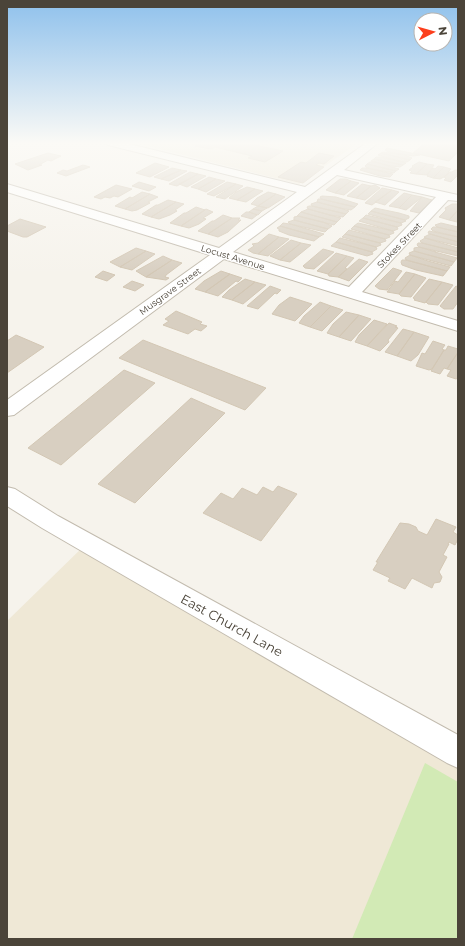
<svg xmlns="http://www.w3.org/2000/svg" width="465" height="946" viewBox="0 0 465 946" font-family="Montserrat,sans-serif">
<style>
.education{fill:#efe8d6}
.green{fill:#d2eab5}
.building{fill:#d8cfc1;stroke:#d3c7b4}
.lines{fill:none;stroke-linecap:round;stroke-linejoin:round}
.minor-casing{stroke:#c2bbae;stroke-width:2}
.minor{fill:#fff;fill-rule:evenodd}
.labels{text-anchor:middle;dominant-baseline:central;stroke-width:3;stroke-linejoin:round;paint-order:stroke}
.far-street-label{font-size:9px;fill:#4b4439;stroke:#fff}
.near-street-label{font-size:13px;fill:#4b4439;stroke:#fff}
</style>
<rect width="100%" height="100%" fill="#f6f3ec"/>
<path class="education" d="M 136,143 L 358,143 L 299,184 Z
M 87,543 L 458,752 L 458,939 L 7,939 L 7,621 Z"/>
<path class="green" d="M 425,763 L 458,782 L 458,939 L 352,939 Z"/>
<path class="building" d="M 200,143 L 245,143 L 283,151 L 265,162 L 248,158 L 252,156 L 215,147 L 211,149 L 195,146 Z
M 425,143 L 458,143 L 458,152 L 449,161 L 413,153 Z
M 387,148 L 416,154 L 420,155 L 413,156 L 388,152 L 385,150 Z
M 383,152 L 405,155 L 412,158 L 410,160 L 381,153 Z
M 48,153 L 61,156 L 51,161 L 48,160 L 39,165 L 42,165 L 28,170 L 15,164 Z
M 319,153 L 334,156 L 324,164 L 319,163 L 316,165 L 324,167 L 303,183 L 278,177 L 301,162 L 306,163 Z
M 381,153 L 410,160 L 407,162 L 398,161 L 378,155 Z
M 376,157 L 381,157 L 406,163 L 403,165 L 374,159 Z
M 374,159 L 403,165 L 400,167 L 391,166 L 371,161 Z
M 370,162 L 375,162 L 399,169 L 396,171 L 367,164 Z
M 419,162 L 427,164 L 416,174 L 410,173 L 412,171 L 409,170 L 413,167 L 412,166 Z
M 155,163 L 169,167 L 150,177 L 136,173 Z
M 367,164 L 396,171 L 394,173 L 367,168 L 365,166 Z
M 427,164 L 434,165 L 427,175 L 416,174 Z
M 83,165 L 90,167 L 66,176 L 57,173 L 63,170 L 67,171 Z
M 438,166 L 444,167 L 433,178 L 427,176 L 428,176 L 427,175 L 433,168 L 435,169 Z
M 444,167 L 451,169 L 448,172 L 450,172 L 444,177 L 440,179 L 433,178 Z
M 172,168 L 181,170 L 161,179 L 154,177 Z
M 362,168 L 367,168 L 393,174 L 390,177 L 380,176 L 360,170 Z
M 181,170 L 187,171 L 169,181 L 161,179 Z
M 455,170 L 458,170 L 458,175 L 451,182 L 444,180 L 446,178 L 444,177 L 450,172 L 452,172 Z
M 190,172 L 198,174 L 177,186 L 169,184 Z
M 198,174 L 206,176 L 187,187 L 179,184 Z
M 209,177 L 216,179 L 198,189 L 191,187 Z
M 216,179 L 225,181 L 206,192 L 198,189 Z
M 340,179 L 346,179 L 351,181 L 335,193 L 326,190 Z
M 351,181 L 359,183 L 344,195 L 335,193 Z
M 139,182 L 156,187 L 149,191 L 132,186 Z
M 227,182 L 236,184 L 214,196 L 207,194 Z
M 236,184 L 243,186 L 225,199 L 216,197 Z
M 362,184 L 371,186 L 356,198 L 347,196 Z
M 116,185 L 132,189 L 118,197 L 114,196 L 110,198 L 105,197 L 101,199 L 94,197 Z
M 375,185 L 380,188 L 365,200 L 356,198 L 371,186 Z
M 247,187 L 255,189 L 237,200 L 229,198 L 236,192 Z
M 382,188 L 392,190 L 372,205 L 365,203 Z
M 255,189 L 263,191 L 246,202 L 237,200 Z
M 392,190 L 399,192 L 385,205 L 375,202 Z
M 142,192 L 150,194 L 125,209 L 115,206 L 130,197 L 132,198 Z
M 268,192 L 276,194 L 258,206 L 251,204 L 257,198 Z
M 404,193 L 412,195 L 399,208 L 389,206 Z
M 150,194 L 158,197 L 148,202 L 150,203 L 137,210 L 132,211 L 125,209 Z
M 276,194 L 285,197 L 268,208 L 258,206 Z
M 412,195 L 422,197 L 406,210 L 399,208 Z
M 322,196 L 336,197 L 358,204 L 355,207 L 321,199 L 320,197 Z
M 422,197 L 432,200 L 419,213 L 410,211 Z
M 318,199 L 321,199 L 355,207 L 351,210 L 340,208 L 317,202 Z
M 168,200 L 176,202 L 151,217 L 142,214 L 156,205 L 158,205 Z
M 176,202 L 184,204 L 175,210 L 177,211 L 170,215 L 159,219 L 151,217 Z
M 317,202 L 340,208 L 349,211 L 346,214 L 312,206 L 311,204 Z
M 452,204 L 458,204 L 458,210 L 449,220 L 439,217 L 446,210 L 445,208 Z
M 258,206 L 267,208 L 262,211 L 253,209 Z
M 309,206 L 312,206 L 346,214 L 343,217 L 330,215 L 308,209 L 307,207 Z
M 196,207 L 205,210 L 181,226 L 170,223 L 184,213 L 186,213 Z
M 375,208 L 399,213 L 409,216 L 409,218 L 405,220 L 371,211 Z
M 206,209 L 213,212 L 203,218 L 206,219 L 199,224 L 189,228 L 181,226 Z
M 253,209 L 262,211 L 258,215 L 249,212 Z
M 308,209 L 330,215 L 329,215 L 341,218 L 337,222 L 301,212 Z
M 458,210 L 458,220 L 457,222 L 449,220 Z
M 371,211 L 405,220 L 406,221 L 401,223 L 368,214 Z
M 246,212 L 249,212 L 257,215 L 252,219 L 241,216 Z
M 301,212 L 337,222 L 334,225 L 297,216 Z
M 223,215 L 232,218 L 208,234 L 198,231 L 212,221 L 214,221 Z
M 366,215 L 401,223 L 402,225 L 397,227 L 363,218 Z
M 299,216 L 323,222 L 332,226 L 328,229 L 294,220 L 294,217 Z
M 232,218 L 240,218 L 238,220 L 241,220 L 228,232 L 218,237 L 208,234 Z
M 363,218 L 397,227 L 398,229 L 393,231 L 359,221 Z
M 20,219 L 46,227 L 27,237 L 23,237 L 7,231 L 7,226 Z
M 294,220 L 328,229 L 325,232 L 290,224 L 288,222 Z
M 283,223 L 290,224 L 324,234 L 319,237 L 280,226 Z
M 358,223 L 393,231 L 394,233 L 389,235 L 354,226 Z
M 441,223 L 458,227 L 458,232 L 437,227 L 435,225 Z
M 280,226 L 319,237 L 314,241 L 289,235 L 279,231 L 279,229 L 277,228 Z
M 354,226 L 389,235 L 390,237 L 385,239 L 351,229 Z
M 433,227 L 437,227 L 458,232 L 458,237 L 433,231 L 431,229 Z
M 349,230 L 385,239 L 386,241 L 380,243 L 345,234 Z
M 429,231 L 458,237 L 458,242 L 430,234 L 428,233 Z
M 269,234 L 279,237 L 258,254 L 253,253 L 248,250 L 254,246 L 252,244 L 258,243 Z
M 345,234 L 380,243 L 381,245 L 376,247 L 342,237 Z
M 430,234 L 458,242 L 458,246 L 425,238 L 424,237 Z
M 279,237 L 289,239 L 268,256 L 258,254 Z
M 340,238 L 376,247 L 377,249 L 372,252 L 336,242 Z
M 425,238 L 458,248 L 458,252 L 422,243 L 420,241 Z
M 291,240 L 301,243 L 280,260 L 270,256 Z
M 336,242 L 372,252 L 373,254 L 367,256 L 331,246 Z
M 301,243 L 311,245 L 290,262 L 280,260 Z
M 418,243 L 422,243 L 458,252 L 458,256 L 419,247 L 417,245 Z
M 419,247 L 436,252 L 435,252 L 457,258 L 454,262 L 414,251 L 414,248 Z
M 136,248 L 146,251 L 120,267 L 110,262 Z
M 323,249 L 334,252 L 314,269 L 305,268 L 303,266 Z
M 146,251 L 155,254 L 132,270 L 120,267 Z
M 414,251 L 454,262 L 451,266 L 410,255 L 409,253 Z
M 336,253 L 347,256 L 328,274 L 317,271 Z
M 410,255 L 428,261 L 450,267 L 447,271 L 406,260 L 405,258 Z
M 163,256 L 172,260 L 146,277 L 136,271 Z
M 347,256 L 354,258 L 345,268 L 347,269 L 338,277 L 329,276 L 328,274 Z
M 359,259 L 368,262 L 349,281 L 338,277 Z
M 172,260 L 182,263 L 166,275 L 165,277 L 169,278 L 166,280 L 146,277 Z
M 402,260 L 406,260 L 447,271 L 443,276 L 416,270 L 402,265 L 401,262 Z
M 393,268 L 402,271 L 387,290 L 379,289 L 375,286 Z
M 103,271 L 115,275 L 107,281 L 95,277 Z
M 221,271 L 230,274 L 205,292 L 195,289 L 204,281 Z
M 406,272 L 415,274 L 399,294 L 387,292 L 395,281 L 398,282 Z
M 230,274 L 242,278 L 238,282 L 236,281 L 218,296 L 205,292 Z
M 415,274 L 426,278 L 411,297 L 401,296 L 399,294 Z
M 245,279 L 255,282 L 232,300 L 222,297 L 229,290 Z
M 429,279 L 442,282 L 425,303 L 414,300 L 415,299 L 413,298 Z
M 132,281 L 144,285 L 135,291 L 123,287 Z
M 255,282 L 266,285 L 243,304 L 232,300 Z
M 442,282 L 453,285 L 438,305 L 428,304 L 426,302 Z
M 270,286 L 281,290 L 277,294 L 275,293 L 258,309 L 247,306 Z
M 456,286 L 458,287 L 458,302 L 453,309 L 444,309 L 440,306 Z
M 290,297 L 312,304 L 295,321 L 272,314 L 279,305 Z
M 320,302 L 331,306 L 310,327 L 299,323 L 304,316 Z
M 331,306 L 343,310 L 322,331 L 310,327 Z
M 176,311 L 202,322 L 200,324 L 207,326 L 201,331 L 195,329 L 188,334 L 163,325 L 169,321 L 165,319 Z
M 346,312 L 359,315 L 339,337 L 327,333 L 333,324 Z
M 359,315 L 371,319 L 351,341 L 339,337 Z
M 374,320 L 387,324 L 367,346 L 355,342 L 359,335 Z
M 389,323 L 397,326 L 395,327 L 398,328 L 388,340 L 389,342 L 380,351 L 367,346 Z
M 403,329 L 414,332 L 397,356 L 385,352 Z
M 414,332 L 429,337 L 418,355 L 411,361 L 397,356 Z
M 16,335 L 44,347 L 7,373 L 7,341 Z
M 143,340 L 266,388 L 245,410 L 119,358 Z
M 433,341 L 445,345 L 442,349 L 444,350 L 432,369 L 429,370 L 416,366 L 422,353 L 425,354 Z
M 448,346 L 458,349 L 458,352 L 447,369 L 444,368 L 440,374 L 431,371 L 444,350 L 446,350 Z
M 457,354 L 458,355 L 458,378 L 456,379 L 447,376 L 451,370 L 447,369 Z
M 124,370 L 155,383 L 61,465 L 28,448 Z
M 191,398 L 225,413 L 135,503 L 98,484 Z
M 278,486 L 297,494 L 261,541 L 203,513 L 221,493 L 233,499 L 242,488 L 257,495 L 263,487 L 273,492 Z
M 436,519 L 456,527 L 453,532 L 458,535 L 458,539 L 455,545 L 449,542 L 448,544 L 449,544 L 443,555 L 447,557 L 439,572 L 442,577 L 440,582 L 434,583 L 432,588 L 412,578 L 405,589 L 388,581 L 390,578 L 373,570 L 378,562 L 376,562 L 400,523 L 409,524 L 416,527 L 418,531 L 427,535 Z"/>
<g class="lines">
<defs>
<path id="minor" d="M 107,143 L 125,143 L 305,187 L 366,143 L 378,143 L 344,170 L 458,195 L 458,201 L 448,200 L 362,292 L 458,321 L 458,331 L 224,259 L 14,415 L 7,416 L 7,400 L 210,255 L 7,192 L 7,184 L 219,248 L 297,192 L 108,145 ZM 337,175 L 436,197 L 349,287 L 233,252 Z
M 7,487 L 15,489 L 58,516 L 458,735 L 458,768 L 447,763 L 42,528 L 7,506 Z"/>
</defs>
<use href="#minor" class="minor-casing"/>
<use href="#minor" class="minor"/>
</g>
<linearGradient id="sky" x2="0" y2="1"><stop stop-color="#8fc1ec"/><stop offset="0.52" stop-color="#fbfaf6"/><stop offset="1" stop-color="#fbfaf6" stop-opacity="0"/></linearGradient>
<rect width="465" height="275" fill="url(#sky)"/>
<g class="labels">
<g class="far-street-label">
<text transform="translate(399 245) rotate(-46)">Stokes Street</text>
<text transform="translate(233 257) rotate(17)">Locust Avenue</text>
<text transform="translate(170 291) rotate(-36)">Musgrave Street</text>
</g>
<g class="near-street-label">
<text transform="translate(232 625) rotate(29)">East Church Lane</text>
</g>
</g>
<rect width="465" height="946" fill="none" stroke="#4b4439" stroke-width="16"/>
<g transform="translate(433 32) rotate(84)"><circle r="19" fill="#ffffff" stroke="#b7b4b0"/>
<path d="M0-3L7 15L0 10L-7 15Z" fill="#fc3f1d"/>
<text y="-6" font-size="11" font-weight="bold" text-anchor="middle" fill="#4b4439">N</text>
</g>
</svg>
